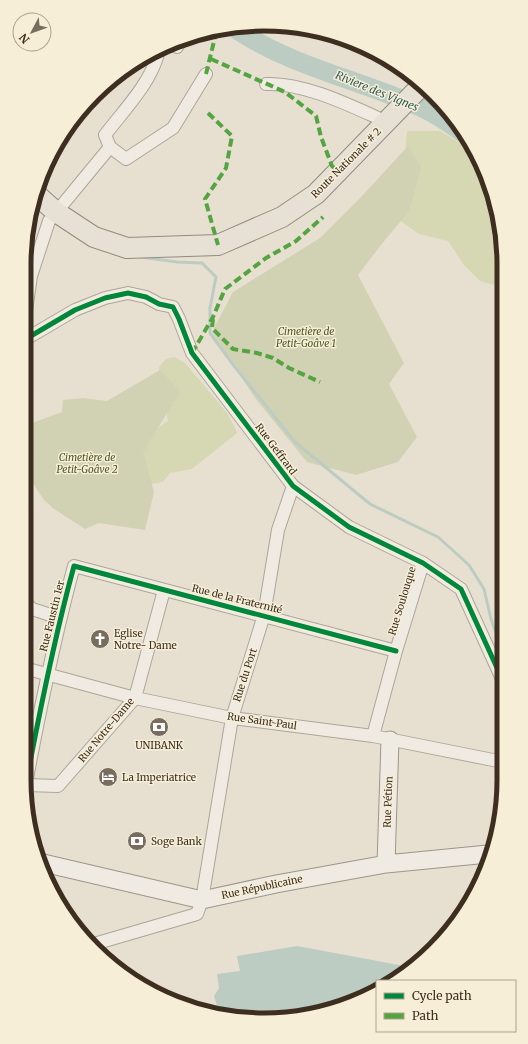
<svg xmlns="http://www.w3.org/2000/svg" width="528" height="1044" viewBox="0 0 528 1044" font-family="Merriweather,serif">
<style>
.green{fill:#d6d7b3}
.cemetery{fill:#d1d1b3}
.water{fill:#bcccc2}
.lines{fill:none;stroke-linecap:round;stroke-linejoin:round}
.stream{stroke:#bcccc2;stroke-width:3}
.river{stroke:#bcccc2;stroke-width:19}
.street-casing{stroke:#ada599;stroke-width:14}
.secondary-casing{stroke:#9c958a;stroke-width:19}
.primary-casing{stroke:#928b80;stroke-width:22}
.street{stroke:#efebe3;stroke-width:12}
.secondary{stroke:#efebe3;stroke-width:17}
.primary{stroke:#e6e1d4;stroke-width:20}
.quiet{stroke:#54a441;stroke-width:4;stroke-dasharray:8 4;stroke-linecap:butt}
.cycleway-casing{stroke:#f7eed8;stroke-width:8}
.cycleway{stroke:#00873e;stroke-width:5}
.labels{text-anchor:middle;dominant-baseline:central;stroke-width:3;stroke-linejoin:round;paint-order:stroke}
.street-label{font-size:10px;fill:#3d2e20;stroke:#f7eed8}
.park-label{font-size:10px;font-style:italic;fill:#4d5a26;stroke:#f7eed8}
.poi-label{font-size:10px;fill:#3d2e20;stroke:#f7eed8;text-anchor:start}
.water-label{font-size:11px;font-style:italic;fill:#2f5d5a;stroke:#f7eed8}
.rim{fill:none;stroke:#3d2e20;stroke-width:5}
</style>
<rect width="100%" height="100%" fill="#e7e0d1"/>
<path class="green" d="M 407,131 L 440,131 L 473,151 L 486,172 L 502,233 L 502,287 L 480,281 L 464,265 L 448,241 L 419,234 L 395,217 L 404,164 Z
M 174,357 L 185,363 L 228,414 L 237,433 L 192,469 L 170,473 L 163,482 L 145,485 L 132,445 L 168,421 L 159,367 L 166,359 Z"/>
<path class="cemetery" d="M 408,146 L 421,167 L 409,211 L 381,245 L 358,275 L 404,363 L 389,384 L 417,437 L 398,462 L 356,475 L 307,462 L 255,398 L 212,332 L 233,292 L 320,238 L 363,195 Z
M 160,370 L 180,392 L 143,452 L 154,492 L 145,530 L 99,523 L 85,529 L 54,509 L 44,500 L 28,476 L 27,450 L 24,449 L 24,426 L 62,412 L 63,400 L 83,398 L 107,401 Z"/>
<path class="water" d="M 297,946 L 410,967 L 390,981 L 377,981 L 377,990 L 370,995 L 295,1018 L 220,1015 L 214,996 L 219,988 L 217,974 L 240,971 L 237,956 Z"/>
<g class="lines">
<path class="stream" d="M 141,257 L 177,262 L 202,263 L 216,277 L 210,308 L 210,333 L 234,366 L 295,442 L 370,504 L 438,537 L 469,565 L 484,589 L 491,619 L 503,653"/>
<path class="river" d="M 237,30 C 290,65 355,79 413,104 C 431,111 447,122 463,133"/>
<defs>
<path id="street" d="M 173,45 L 177,47 L 181,40
M 266,84 C 304,82 353,107 387,122
M 110,147 L 126,159 L 173,128 L 206,74
M 24,325 L 31,276 L 49,221 L 110,147 L 105,135 C 124,110 150,84 158,54
M 24,340 L 75,310 L 105,298 L 128,293 L 146,297 L 159,304 L 173,307 L 179,319 L 192,353 L 293,486 L 349,527 L 423,563 L 461,589 L 503,681
M 24,601 L 32,609 L 60,618
M 24,668 L 135,698 L 232,718 L 373,736 L 503,762
M 373,736 L 396,651 L 423,563
M 26,785 L 58,786 L 135,698 L 164,590
M 25,789 C 39,714 54,639 74,566 L 396,651
M 94,944 L 197,914 L 202,900 L 232,718 L 264,615 L 278,530 L 293,486"/>
<path id="secondary" d="M 39,862 L 202,900 L 276,884 L 386,864 L 488,854
M 386,864 L 390,740"/>
<path id="primary" d="M 38,196 L 56,212 L 94,237 L 127,248 L 218,245 L 282,217 L 316,194 L 423,84"/>
</defs>
<use href="#street" class="street-casing"/>
<use href="#secondary" class="secondary-casing"/>
<use href="#primary" class="primary-casing"/>
<use href="#street" class="street"/>
<use href="#secondary" class="secondary"/>
<use href="#primary" class="primary"/>
<path class="quiet" d="M 211,59 L 285,92 L 316,116 L 321,137 L 332,166 L 338,171
M 206,74 L 215,37 L 207,34
M 208,113 L 232,136 L 226,168 L 205,199 L 218,245
M 213,319 L 212,328 L 233,349 L 257,353 L 273,358 L 289,368 L 320,382
M 192,353 L 213,317 L 225,289 L 266,258 L 296,241 L 323,217"/>
<defs>
<path id="cycleway" d="M 24,340 L 75,310 L 105,298 L 128,293 L 146,297 L 159,304 L 173,307 L 179,319 L 192,353 L 293,486 L 349,527 L 423,563 L 461,589 L 503,681
M 25,789 C 39,714 54,639 74,566 L 396,651"/>
</defs>
<use href="#cycleway" class="cycleway-casing"/>
<use href="#cycleway" class="cycleway"/>
</g>
<defs>
<symbol id="church-disc" viewBox="-11 -11 22 22"><circle r="9.5" fill="#786c5e" stroke="#f7eed8"/><path d="M-1.2-6h2.4v3.5h3.3v2.4h-3.3V6h-2.4V-.1h-3.3v-2.4h3.3Z" fill="#fff"/></symbol>
<symbol id="bank-disc" viewBox="-11 -11 22 22"><circle r="9.5" fill="#786c5e" stroke="#f7eed8"/><path d="M-6-4H6V4H-6ZM0-2.3a2.3 2.3 0 1 0 0 4.6a2.3 2.3 0 1 0 0-4.6Z" fill="#fff"/></symbol>
<symbol id="hotel-disc" viewBox="-11 -11 22 22"><circle r="9.5" fill="#786c5e" stroke="#f7eed8"/><path d="M-6-4.5h1.5V1H6V5H4.5V3h-9V5H-6ZM-4 0a1.8 1.8 0 1 1 3.6 0ZM.5 0V-2.5h3Q6-2.5 6 0Z" fill="#fff"/></symbol>
</defs>
<g fill-rule="evenodd">
<use href="#church-disc" x="89" y="628" width="22" height="22"/>
<use href="#bank-disc" x="148" y="716" width="22" height="22"/>
<use href="#hotel-disc" x="97" y="766" width="22" height="22"/>
<use href="#bank-disc" x="126" y="830" width="22" height="22"/>
</g>
<g class="labels">
<g class="street-label">
<text transform="translate(346 163) rotate(-45)">Route Nationale # 2</text>
<text transform="translate(276 449) rotate(53)">Rue Geffrard</text>
<text transform="translate(237 599) rotate(14)">Rue de la Fraternité</text>
<text transform="translate(402 601) rotate(-73)">Rue Soulouque</text>
<text transform="translate(52 616) rotate(-76)">Rue Faustin 1er</text>
<text transform="translate(245 675) rotate(-72)">Rue du Port</text>
<text transform="translate(262 721) rotate(8)">Rue Saint-Paul</text>
<text transform="translate(106 730) rotate(-50)">Rue Notre-Dame</text>
<text transform="translate(388 802) rotate(-88)">Rue Pétion</text>
<text transform="translate(262 887) rotate(-12)">Rue Républicaine</text>
</g>
<g class="park-label">
<text x="306" y="331">Cimetière de<tspan x="306" dy="12">Petit-Goâve 1</tspan></text>
<text x="87" y="457">Cimetière de<tspan x="87" dy="12">Petit-Goâve 2</tspan></text>
</g>
<g class="poi-label">
<text x="114" y="633">Eglise<tspan x="114" dy="12">Notre- Dame</tspan></text>
<text x="159" y="745" text-anchor="middle">UNIBANK</text>
<text x="122" y="777">La Imperiatrice</text>
<text x="151" y="841">Soge Bank</text>
</g>
<g class="water-label">
<text transform="translate(377 91) rotate(22)">Riviere des Vignes</text>
</g>
</g>
<path d="M0 0H528V1044H0ZM264 31H264A233 233 0 0 1 497 264V780A233 233 0 0 1 264 1013H264A233 233 0 0 1 31 780V264A233 233 0 0 1 264 31Z" fill="#f7eed8" fill-rule="evenodd"/>
<path class="rim" d="M264 31H264A233 233 0 0 1 497 264V780A233 233 0 0 1 264 1013H264A233 233 0 0 1 31 780V264A233 233 0 0 1 264 31Z"/>
<rect x="376" y="980" width="140" height="52" fill="#f7eed8" stroke="#ada18e"/>
<rect x="384" y="993" width="20" height="6" fill="#00873e" stroke="#ada18e"/>
<text x="412" y="1000" font-size="12" fill="#3d2e20">Cycle path</text>
<rect x="384" y="1013" width="20" height="6" fill="#54a441" stroke="#ada18e"/>
<text x="412" y="1020" font-size="12" fill="#3d2e20">Path</text>
<g transform="translate(32 32) rotate(229)"><circle r="19" fill="#f7eed8" stroke="#ada18e"/>
<path d="M0-3L7 15L0 10L-7 15Z" fill="#786c5e"/>
<text y="-6" font-size="11" font-weight="bold" text-anchor="middle" fill="#3d2e20">N</text>
</g>
</svg>
